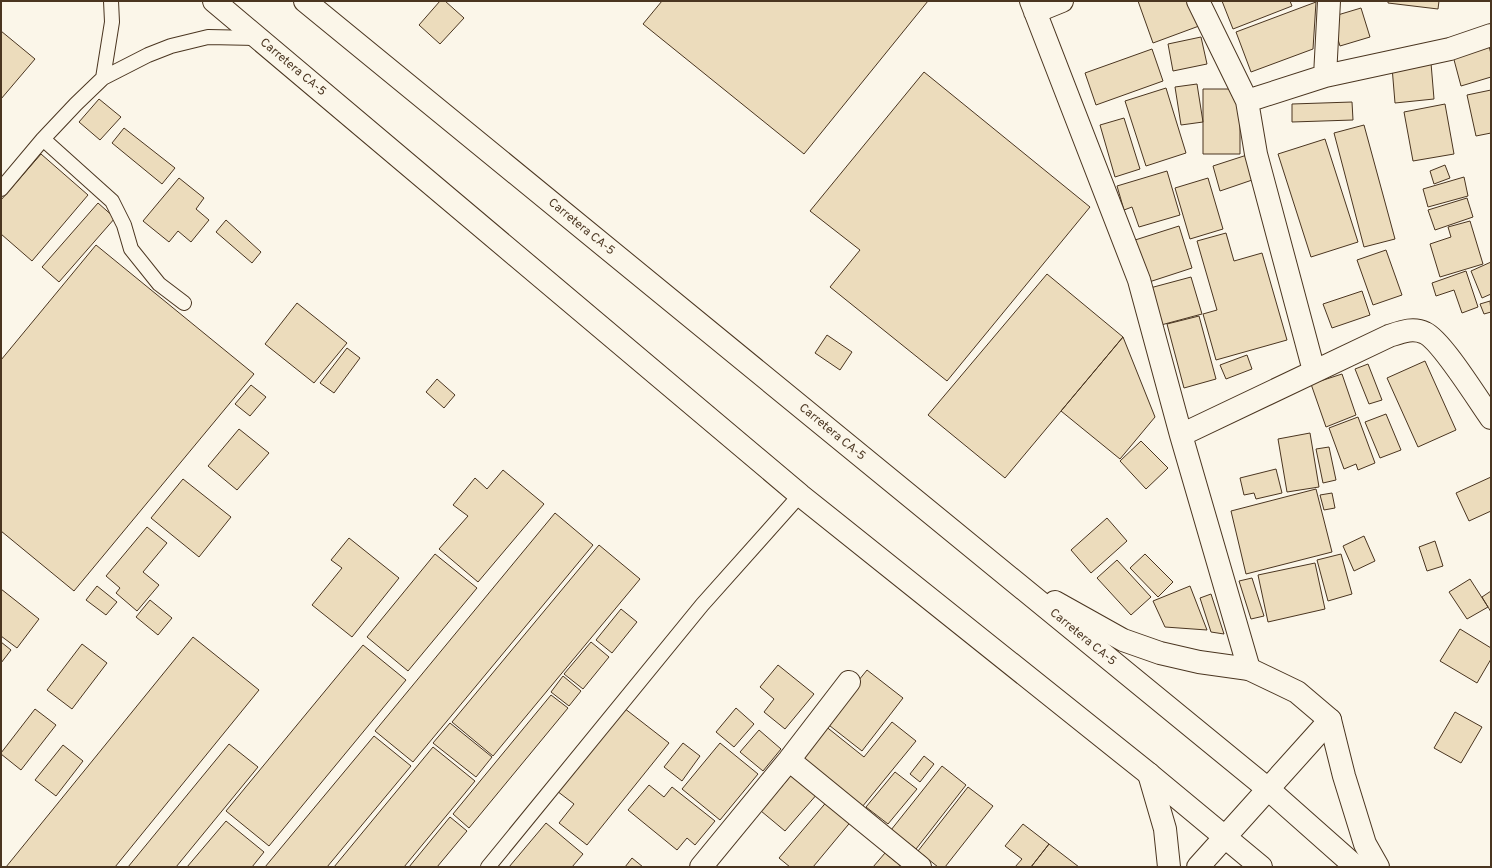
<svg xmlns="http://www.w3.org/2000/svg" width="1492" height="868" viewBox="0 0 1492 868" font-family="Overpass,sans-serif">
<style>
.building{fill:#ecdcbc;stroke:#4a3520}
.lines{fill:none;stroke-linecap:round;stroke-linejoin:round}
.service-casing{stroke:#4a3520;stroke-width:16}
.minor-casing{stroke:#4a3520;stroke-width:24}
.trunk-casing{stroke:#4a3520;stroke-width:24}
.service{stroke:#fbf6e9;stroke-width:14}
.minor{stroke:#fbf6e9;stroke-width:22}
.trunk{stroke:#fbf6e9;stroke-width:22}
.labels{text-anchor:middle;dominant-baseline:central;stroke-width:3;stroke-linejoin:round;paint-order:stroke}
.street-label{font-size:12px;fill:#4a3520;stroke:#fbf6e9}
</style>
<rect width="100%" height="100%" fill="#fbf6e9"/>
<path class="building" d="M 440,1 L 445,1 L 464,18 L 440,44 L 419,25 Z
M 662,1 L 928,1 L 804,154 L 643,24 Z
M 1138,1 L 1190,1 L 1199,26 L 1153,43 Z
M 1222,1 L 1290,1 L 1292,6 L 1233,29 Z
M 1388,1 L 1439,1 L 1438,9 L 1388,3 Z
M 1316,2 L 1313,49 L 1251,72 L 1236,32 Z
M 1361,8 L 1370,37 L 1340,46 L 1331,17 Z
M 1,31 L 35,59 L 1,99 Z
M 1201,37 L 1207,64 L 1173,71 L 1168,44 Z
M 1489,46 L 1491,54 L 1491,77 L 1461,86 L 1453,56 Z
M 1152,49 L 1163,81 L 1096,105 L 1085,73 Z
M 1431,63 L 1434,99 L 1395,103 L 1392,67 Z
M 924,72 L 1090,207 L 947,381 L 830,287 L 860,250 L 810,211 Z
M 1197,84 L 1203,122 L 1181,125 L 1175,87 Z
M 1166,88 L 1186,153 L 1146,166 L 1125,101 Z
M 1203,89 L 1240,89 L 1240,154 L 1203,154 Z
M 1491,90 L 1491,133 L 1476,136 L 1467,95 Z
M 99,99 L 121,117 L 100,140 L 79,122 Z
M 1352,102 L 1353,120 L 1292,122 L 1292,104 Z
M 1445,104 L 1454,154 L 1413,161 L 1404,112 Z
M 1124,118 L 1140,169 L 1115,177 L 1100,125 Z
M 1364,125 L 1395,239 L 1364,247 L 1334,133 Z
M 124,128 L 175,168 L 162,184 L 112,143 Z
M 1325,139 L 1358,242 L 1311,257 L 1278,154 Z
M 41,154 L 88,195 L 32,261 L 1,234 L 1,200 Z
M 1250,154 L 1258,178 L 1220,191 L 1213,166 Z
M 1445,165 L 1450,178 L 1434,184 L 1430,171 Z
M 1167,171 L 1180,215 L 1139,227 L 1132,207 L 1124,210 L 1117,186 Z
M 1464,177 L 1468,196 L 1428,207 L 1423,189 Z
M 179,178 L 204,198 L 196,209 L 209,220 L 191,242 L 178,231 L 169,242 L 143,221 Z
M 1208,178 L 1223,229 L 1190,239 L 1175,188 Z
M 1467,198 L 1473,217 L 1435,230 L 1428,210 Z
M 98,203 L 115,218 L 59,282 L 42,267 Z
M 226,220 L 261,252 L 252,263 L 216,232 Z
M 1470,221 L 1483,264 L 1440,277 L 1430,244 L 1451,237 L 1448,227 Z
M 1179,226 L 1192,268 L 1146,283 L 1132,241 Z
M 1226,233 L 1234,261 L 1262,253 L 1287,340 L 1216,360 L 1203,314 L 1217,310 L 1197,241 Z
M 96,245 L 254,374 L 74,591 L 1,531 L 1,360 Z
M 1386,250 L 1402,295 L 1373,305 L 1357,260 Z
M 1491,262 L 1491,294 L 1482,298 L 1471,271 Z
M 1466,271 L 1478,307 L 1462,313 L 1454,290 L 1436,296 L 1432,283 Z
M 1047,274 L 1123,337 L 1005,478 L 928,415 Z
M 1191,277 L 1202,314 L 1161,325 L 1150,288 Z
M 1362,291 L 1370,315 L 1332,328 L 1323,304 Z
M 1490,301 L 1491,312 L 1484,314 L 1480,304 Z
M 297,303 L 347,343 L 314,383 L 265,344 Z
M 1199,316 L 1216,379 L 1184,388 L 1167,324 Z
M 827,335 L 852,352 L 840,370 L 815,353 Z
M 1123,337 L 1155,417 L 1120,459 L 1061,411 Z
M 347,348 L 360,358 L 334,393 L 320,383 Z
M 1247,355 L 1252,369 L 1226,379 L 1220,365 Z
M 1425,361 L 1456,430 L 1418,447 L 1387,378 Z
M 1368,364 L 1382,400 L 1369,404 L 1355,369 Z
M 1342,374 L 1356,415 L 1326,427 L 1311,384 Z
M 437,379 L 455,395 L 444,408 L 426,392 Z
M 251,385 L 266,397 L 250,416 L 235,404 Z
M 1386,414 L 1401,450 L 1380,458 L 1365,422 Z
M 1358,417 L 1375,463 L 1358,470 L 1356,464 L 1344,469 L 1329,428 Z
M 239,429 L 269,453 L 237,490 L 208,466 Z
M 1310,433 L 1319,487 L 1287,492 L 1278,439 Z
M 1141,441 L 1168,468 L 1146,489 L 1120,461 Z
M 1329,447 L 1336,480 L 1323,483 L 1316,449 Z
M 1276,469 L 1282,493 L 1256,499 L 1254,493 L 1244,495 L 1240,478 Z
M 503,470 L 544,504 L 478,582 L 439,549 L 468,516 L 453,505 L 475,478 L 487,489 Z
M 1491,477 L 1491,511 L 1469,521 L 1456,493 Z
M 183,479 L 231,517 L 199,557 L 151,518 Z
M 1316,489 L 1332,552 L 1246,574 L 1231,511 Z
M 1332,493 L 1335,508 L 1324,510 L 1320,495 Z
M 555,513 L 593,545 L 413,762 L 375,731 Z
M 1107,518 L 1127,541 L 1091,573 L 1071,550 Z
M 147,527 L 167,543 L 143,572 L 159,585 L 137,611 L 116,593 L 120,588 L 106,576 Z
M 1364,536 L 1375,561 L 1354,571 L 1343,546 Z
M 349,538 L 399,578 L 352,637 L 312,605 L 342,568 L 331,560 Z
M 1435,541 L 1443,566 L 1427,571 L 1419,547 Z
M 599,545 L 640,579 L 493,756 L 452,722 Z
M 435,554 L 477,588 L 408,671 L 367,637 Z
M 1145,554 L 1173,582 L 1158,597 L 1130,568 Z
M 1341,554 L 1352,594 L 1328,601 L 1317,560 Z
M 1117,560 L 1151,597 L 1131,615 L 1097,578 Z
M 1315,563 L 1325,609 L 1268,622 L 1258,575 Z
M 1252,578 L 1264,616 L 1251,619 L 1239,581 Z
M 1470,579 L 1488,607 L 1467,619 L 1449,592 Z
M 97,586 L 117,602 L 106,615 L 86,600 Z
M 1190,586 L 1207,630 L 1165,627 L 1153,601 Z
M 1,589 L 39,619 L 17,648 L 1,636 Z
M 1491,591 L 1491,612 L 1482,597 Z
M 1211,594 L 1224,634 L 1211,632 L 1200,598 Z
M 150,600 L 172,618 L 158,635 L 136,617 Z
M 621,609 L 637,622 L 612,653 L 596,640 Z
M 1460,629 L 1491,648 L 1491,659 L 1477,683 L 1440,661 Z
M 193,637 L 259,690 L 115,867 L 6,867 Z
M 1,642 L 11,650 L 1,663 Z
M 591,642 L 609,657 L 583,689 L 564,674 Z
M 82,644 L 107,663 L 72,709 L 47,690 Z
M 363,645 L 406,680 L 269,846 L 226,811 Z
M 778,665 L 814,694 L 785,729 L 764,712 L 774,699 L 760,687 Z
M 867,670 L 903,698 L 862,751 L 825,722 Z
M 563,676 L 581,691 L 569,706 L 551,692 Z
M 551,695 L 568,708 L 469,828 L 453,814 Z
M 624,708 L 669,743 L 587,845 L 559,823 L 574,804 L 557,791 Z
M 736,708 L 754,724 L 734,747 L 716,732 Z
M 35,709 L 56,725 L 21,770 L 1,754 L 1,753 Z
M 1455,712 L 1482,727 L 1461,763 L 1434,748 Z
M 892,722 L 916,741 L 862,807 L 799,756 L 824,725 L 864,757 Z
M 450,723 L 492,757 L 476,777 L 433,743 Z
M 759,730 L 781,749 L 763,771 L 740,752 Z
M 374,736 L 411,766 L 327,867 L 265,867 Z
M 683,743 L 700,756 L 682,781 L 664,767 Z
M 720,743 L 758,774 L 720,820 L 682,789 Z
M 229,744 L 258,767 L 176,867 L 128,867 Z
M 63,745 L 83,761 L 56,796 L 35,780 Z
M 433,747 L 475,781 L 404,867 L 334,867 Z
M 924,756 L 934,764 L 920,782 L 910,774 Z
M 942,766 L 966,785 L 916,849 L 891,830 Z
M 794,772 L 818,793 L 785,831 L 761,811 Z
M 895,772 L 917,789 L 888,824 L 866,807 Z
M 649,785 L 664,797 L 672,787 L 715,821 L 695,845 L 687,838 L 677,850 L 628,810 Z
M 968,787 L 993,806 L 945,867 L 938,867 L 918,851 Z
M 829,799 L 853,819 L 813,867 L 790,867 L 779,858 Z
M 450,817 L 467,831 L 437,867 L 409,867 Z
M 226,821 L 264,852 L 252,867 L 187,867 Z
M 546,823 L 583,854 L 572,867 L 509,867 Z
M 1023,824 L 1049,844 L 1031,867 L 1015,867 L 1022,859 L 1005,846 Z
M 1049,844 L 1079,867 L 1031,867 Z
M 885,853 L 902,867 L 873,867 Z
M 632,858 L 643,867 L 625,867 Z"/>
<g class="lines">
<defs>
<path id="service" d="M 103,78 L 112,22 L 111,1
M 43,139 L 112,201 L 124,225 L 131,249 L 159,284 L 184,303
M 1,189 L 43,139 L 76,104 L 103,78 L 148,55 L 171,46 L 208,37 L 258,38
M 488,867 L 702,605 L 800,495"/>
<path id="minor" d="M 1031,1 L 1139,280 L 1181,435 L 1249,669
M 1198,1 L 1247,101
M 1035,12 L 1062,1
M 1325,76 L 1329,1
M 1314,371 L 1256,154 L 1247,101 L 1325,76 L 1450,49 L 1491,35
M 1181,435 L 1389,336 C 1401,332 1413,327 1425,333 C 1442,341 1478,400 1491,418
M 789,760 L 920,867
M 701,867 L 789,760 L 849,682
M 1198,867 L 1330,720"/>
<g id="trunk">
<path id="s1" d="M 214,1 L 800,495 L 1149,774 L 1261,867"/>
<path id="s2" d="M 305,1 L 1268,789 L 1356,867"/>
<path d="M 1055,602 L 1123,640 L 1160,653 L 1199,662 L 1249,669 L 1297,692 L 1330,720 L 1344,776 L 1365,844 L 1378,867"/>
<path d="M 1149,774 L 1165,829 L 1169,867"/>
</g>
</defs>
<use href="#service" class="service-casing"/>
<use href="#minor" class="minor-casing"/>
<use href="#trunk" class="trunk-casing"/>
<use href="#service" class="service"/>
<use href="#minor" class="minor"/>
<use href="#trunk" class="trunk"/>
</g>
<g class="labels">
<g class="street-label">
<text stroke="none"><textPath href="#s1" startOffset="103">Carretera CA-5</textPath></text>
<text stroke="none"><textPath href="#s2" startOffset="357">Carretera CA-5</textPath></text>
<text stroke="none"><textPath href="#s2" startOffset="681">Carretera CA-5</textPath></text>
<text stroke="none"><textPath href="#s2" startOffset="1005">Carretera CA-5</textPath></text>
</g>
</g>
<rect width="1492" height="868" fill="none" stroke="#4a3520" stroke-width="4"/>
</svg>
